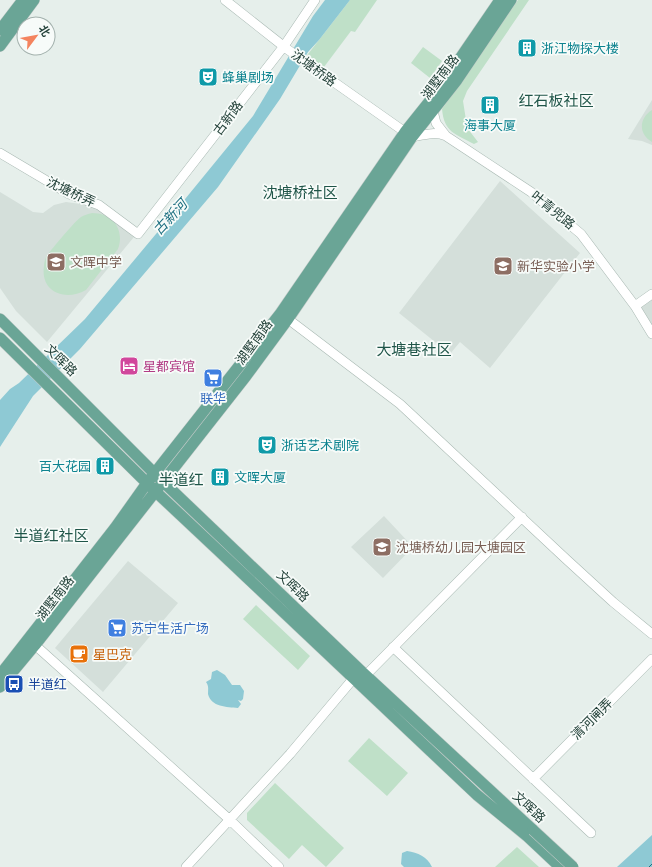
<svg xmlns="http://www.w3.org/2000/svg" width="652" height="867" viewBox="0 0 652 867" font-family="'DM Sans','Noto Sans SC',sans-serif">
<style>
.built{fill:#d4dfda}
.green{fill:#bfe0c8}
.water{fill:#8ec9d4}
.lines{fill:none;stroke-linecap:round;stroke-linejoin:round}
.ferry{stroke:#1c6f80;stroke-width:1;stroke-dasharray:5 4;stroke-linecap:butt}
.minor-casing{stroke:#a8b8b2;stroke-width:10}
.major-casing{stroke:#c2cac8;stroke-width:12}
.minor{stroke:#fff;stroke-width:9}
.major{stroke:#6aa596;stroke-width:11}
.major-bridge-casing{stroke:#c2cac8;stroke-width:12;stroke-linecap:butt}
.major-bridge{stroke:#6aa596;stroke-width:11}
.labels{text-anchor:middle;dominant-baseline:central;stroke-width:3.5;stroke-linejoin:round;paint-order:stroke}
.culture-label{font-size:13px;fill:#0d838f;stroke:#f7fbf9;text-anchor:start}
.street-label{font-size:13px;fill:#24423a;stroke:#f7fbf9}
.education-label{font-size:13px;fill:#785e54;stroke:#f7fbf9;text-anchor:start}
.hotel-label{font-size:13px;fill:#b23c85;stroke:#f7fbf9;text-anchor:start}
.shop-label{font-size:13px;fill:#366cbe;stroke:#f7fbf9}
.food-label{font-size:13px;fill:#c56008;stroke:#f7fbf9;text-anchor:start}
.transit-label{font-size:13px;fill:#164399;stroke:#f7fbf9;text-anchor:start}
.water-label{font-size:14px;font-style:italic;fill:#1c6f80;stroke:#f7fbf9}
.quarter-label{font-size:15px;fill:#1f5548;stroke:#f7fbf9}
</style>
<rect width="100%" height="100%" fill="#e6efeb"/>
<path class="built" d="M 652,100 L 652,145 L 642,141 L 628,139 Z
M 500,181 L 580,253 L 490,368 L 460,342 L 450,354 L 399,313 Z
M 0,192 L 33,212 L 43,213 L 54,205 L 66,202 L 95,206 L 134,237 L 47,342 L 16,311 L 0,288 Z
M 652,299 L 652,329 L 639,308 Z
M 384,516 L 413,547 L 383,578 L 351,547 Z
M 128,561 L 178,603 L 103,692 L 55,648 Z"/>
<path class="green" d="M 350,0 L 377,0 L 355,32 L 351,31 L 324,67 L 315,66 L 305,58 Z
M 518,0 L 529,0 L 467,91 L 463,101 L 466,120 L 468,129 L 478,142 L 474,144 C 455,134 444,132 442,109 Z
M 423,47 L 442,61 L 430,78 L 411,63 Z
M 652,110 L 652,142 C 638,134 639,118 652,110 Z
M 92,213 C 113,213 125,230 118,249 L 86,290 C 65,302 40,292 44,266 C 44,263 45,260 46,257 C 50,251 75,221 81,217 C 84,215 88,214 92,213 Z
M 256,605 L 310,656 L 298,670 L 243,619 Z
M 369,738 L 408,773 L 387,796 L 348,761 Z
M 275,783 L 344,848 L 326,867 L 302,845 L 289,859 L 247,820 L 247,813 Z
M 517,847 L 539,867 L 495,867 Z"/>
<path class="water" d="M 325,0 L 350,0 L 319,40 L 308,52 L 280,99 L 218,187 L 80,349 L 33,396 L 0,447 L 0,400 L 10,389 L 19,383 L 85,319 L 181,204 L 253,116 L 313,16 Z
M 217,670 L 225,675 L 232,685 L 240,685 L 244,691 L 243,699 L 241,701 L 238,700 L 241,704 L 238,708 C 227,707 211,707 208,694 C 208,689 209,686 206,682 L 211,679 L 212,672 Z
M 652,835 L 652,867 L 617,867 Z
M 407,851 C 418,853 427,856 432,867 L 404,867 L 401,864 L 402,853 Z"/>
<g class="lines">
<path class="ferry" d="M 649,867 L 652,864"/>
<defs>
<path id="minor" d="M 225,0 L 287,49 L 412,137 C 423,135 435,131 446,136
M 433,111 L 436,123 L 446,136 L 531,192 L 581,234 L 635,306 L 652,334
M 0,153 L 69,194 L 99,205 L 138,234 L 284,46 L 315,0
M 635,306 L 652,294
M 288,319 L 400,404 L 566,559 L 613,602 L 652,634
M 35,645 L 230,820 L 279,867
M 393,647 L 591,833
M 366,675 L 522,517
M 533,779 L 652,659
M 186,867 L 290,754 L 358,673"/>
<path id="major" d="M 0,30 L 23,0
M 0,46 L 34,0
M 0,319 L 155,474 L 360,670 L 533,830
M 0,338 L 156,492 L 221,553 L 477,795 L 527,836 L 560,867
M 0,675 L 115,528 L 147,483 L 280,314 L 405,132 L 437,92 L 500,0
M 0,687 L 35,645 L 246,376 L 288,319 L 412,137 L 457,80 L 511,0"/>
</defs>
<use href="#minor" class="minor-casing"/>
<use href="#major" class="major-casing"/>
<use href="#minor" class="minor"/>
<use href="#major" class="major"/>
<defs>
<path id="major-bridge" d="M 533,830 L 573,867"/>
</defs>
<use href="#major-bridge" class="major-bridge-casing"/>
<use href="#major-bridge" class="major-bridge"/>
</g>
<defs>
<symbol id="building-square" viewBox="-11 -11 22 22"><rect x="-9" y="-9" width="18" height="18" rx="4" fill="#0f9aa8" stroke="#f7fbf9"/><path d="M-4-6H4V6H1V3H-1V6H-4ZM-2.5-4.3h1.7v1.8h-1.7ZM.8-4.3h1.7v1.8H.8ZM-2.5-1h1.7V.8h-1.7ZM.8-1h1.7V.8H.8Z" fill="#fff"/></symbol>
<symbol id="theatre-square" viewBox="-11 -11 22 22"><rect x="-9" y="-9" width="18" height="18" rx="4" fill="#0f9aa8" stroke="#f7fbf9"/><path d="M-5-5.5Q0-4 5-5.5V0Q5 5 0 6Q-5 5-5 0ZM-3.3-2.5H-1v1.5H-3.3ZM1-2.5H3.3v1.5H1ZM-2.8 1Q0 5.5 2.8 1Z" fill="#fff"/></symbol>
<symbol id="school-square" viewBox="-11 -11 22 22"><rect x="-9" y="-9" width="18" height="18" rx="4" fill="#8d6e63" stroke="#f7fbf9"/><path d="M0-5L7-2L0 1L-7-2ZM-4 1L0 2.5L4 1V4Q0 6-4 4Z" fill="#fff"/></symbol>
<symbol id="hotel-square" viewBox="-11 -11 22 22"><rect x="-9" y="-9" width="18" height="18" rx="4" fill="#d1479c" stroke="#f7fbf9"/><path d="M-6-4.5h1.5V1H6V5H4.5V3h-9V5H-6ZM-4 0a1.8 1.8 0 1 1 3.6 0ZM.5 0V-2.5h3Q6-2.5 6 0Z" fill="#fff"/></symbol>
<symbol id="supermarket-square" viewBox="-11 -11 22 22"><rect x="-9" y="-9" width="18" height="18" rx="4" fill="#3f7fe0" stroke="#f7fbf9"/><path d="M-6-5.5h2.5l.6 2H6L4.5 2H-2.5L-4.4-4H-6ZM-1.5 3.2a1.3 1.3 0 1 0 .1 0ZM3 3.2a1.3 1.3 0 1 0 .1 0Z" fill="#fff"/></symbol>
<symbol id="cafe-square" viewBox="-11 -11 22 22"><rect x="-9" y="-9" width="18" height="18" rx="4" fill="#e8710a" stroke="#f7fbf9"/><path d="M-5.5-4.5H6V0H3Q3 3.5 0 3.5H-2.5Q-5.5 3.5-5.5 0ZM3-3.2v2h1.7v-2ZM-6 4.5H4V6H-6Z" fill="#fff"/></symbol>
<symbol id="bus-square" viewBox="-11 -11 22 22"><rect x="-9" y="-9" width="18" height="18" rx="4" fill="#1a4fb4" stroke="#f7fbf9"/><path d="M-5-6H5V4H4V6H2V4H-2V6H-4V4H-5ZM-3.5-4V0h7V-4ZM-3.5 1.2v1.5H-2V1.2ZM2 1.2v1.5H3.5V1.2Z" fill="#fff"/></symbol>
</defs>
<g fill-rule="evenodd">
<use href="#building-square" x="516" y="37" width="22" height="22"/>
<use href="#theatre-square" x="197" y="66" width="22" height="22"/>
<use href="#building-square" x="479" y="94" width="22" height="22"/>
<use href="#school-square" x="45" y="251" width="22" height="22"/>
<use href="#school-square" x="492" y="255" width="22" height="22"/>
<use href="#hotel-square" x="118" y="355" width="22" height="22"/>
<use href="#supermarket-square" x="202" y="367" width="22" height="22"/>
<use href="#theatre-square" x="256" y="434" width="22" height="22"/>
<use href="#building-square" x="94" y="455" width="22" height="22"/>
<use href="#building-square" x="209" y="466" width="22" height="22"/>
<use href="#school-square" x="371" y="536" width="22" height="22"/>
<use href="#supermarket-square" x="106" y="617" width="22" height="22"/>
<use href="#cafe-square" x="68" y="643" width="22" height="22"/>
<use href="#bus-square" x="3" y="673" width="22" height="22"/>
</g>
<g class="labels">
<g class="culture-label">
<text x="541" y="48">浙江物探大楼</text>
<text x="222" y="77">蜂巢剧场</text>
<text x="490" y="125" text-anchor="middle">海事大厦</text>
<text x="281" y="445">浙话艺术剧院</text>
<text x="91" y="466" text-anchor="end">百大花园</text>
<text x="234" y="477">文晖大厦</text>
</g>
<g class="street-label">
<text transform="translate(314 68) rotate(36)">沈塘桥路</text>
<text transform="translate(440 77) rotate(-53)">湖墅南路</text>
<text transform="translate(228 118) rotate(-53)">古新路</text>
<text transform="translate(71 192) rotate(25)">沈塘桥弄</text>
<text transform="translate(553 210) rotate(39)">叶青兜路</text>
<text transform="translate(254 342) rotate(-54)">湖墅南路</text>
<text transform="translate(61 360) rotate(45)">文晖路</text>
<text transform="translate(293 586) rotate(44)">文晖路</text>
<text transform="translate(55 598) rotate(-52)">湖墅南路</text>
<text transform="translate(592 719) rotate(-45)">清河闸弄</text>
<text transform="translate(529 807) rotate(43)">文晖路</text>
</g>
<g class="education-label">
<text x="70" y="262">文晖中学</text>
<text x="517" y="266">新华实验小学</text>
<text x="396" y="547">沈塘桥幼儿园大塘园区</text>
</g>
<g class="hotel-label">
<text x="143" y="366">星都宾馆</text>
</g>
<g class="shop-label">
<text x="213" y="398">联华</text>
<text x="131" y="628" text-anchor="start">苏宁生活广场</text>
</g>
<g class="food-label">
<text x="93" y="654">星巴克</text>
</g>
<g class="transit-label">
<text x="28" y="684">半道红</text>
</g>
<g class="water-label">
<text transform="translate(170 217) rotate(-47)">古新河</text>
</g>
<g class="quarter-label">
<text x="556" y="101">红石板社区</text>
<text x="300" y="193">沈塘桥社区</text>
<text x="414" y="350">大塘巷社区</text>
<text x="181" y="480">半道红</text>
<text x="51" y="536">半道红社区</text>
</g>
</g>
<g transform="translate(36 36) rotate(58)"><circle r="19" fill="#f7fbf9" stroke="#a3b1ad"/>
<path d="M0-3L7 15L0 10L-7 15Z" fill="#f4845f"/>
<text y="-6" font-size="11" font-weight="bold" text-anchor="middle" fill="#24423a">北</text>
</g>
</svg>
